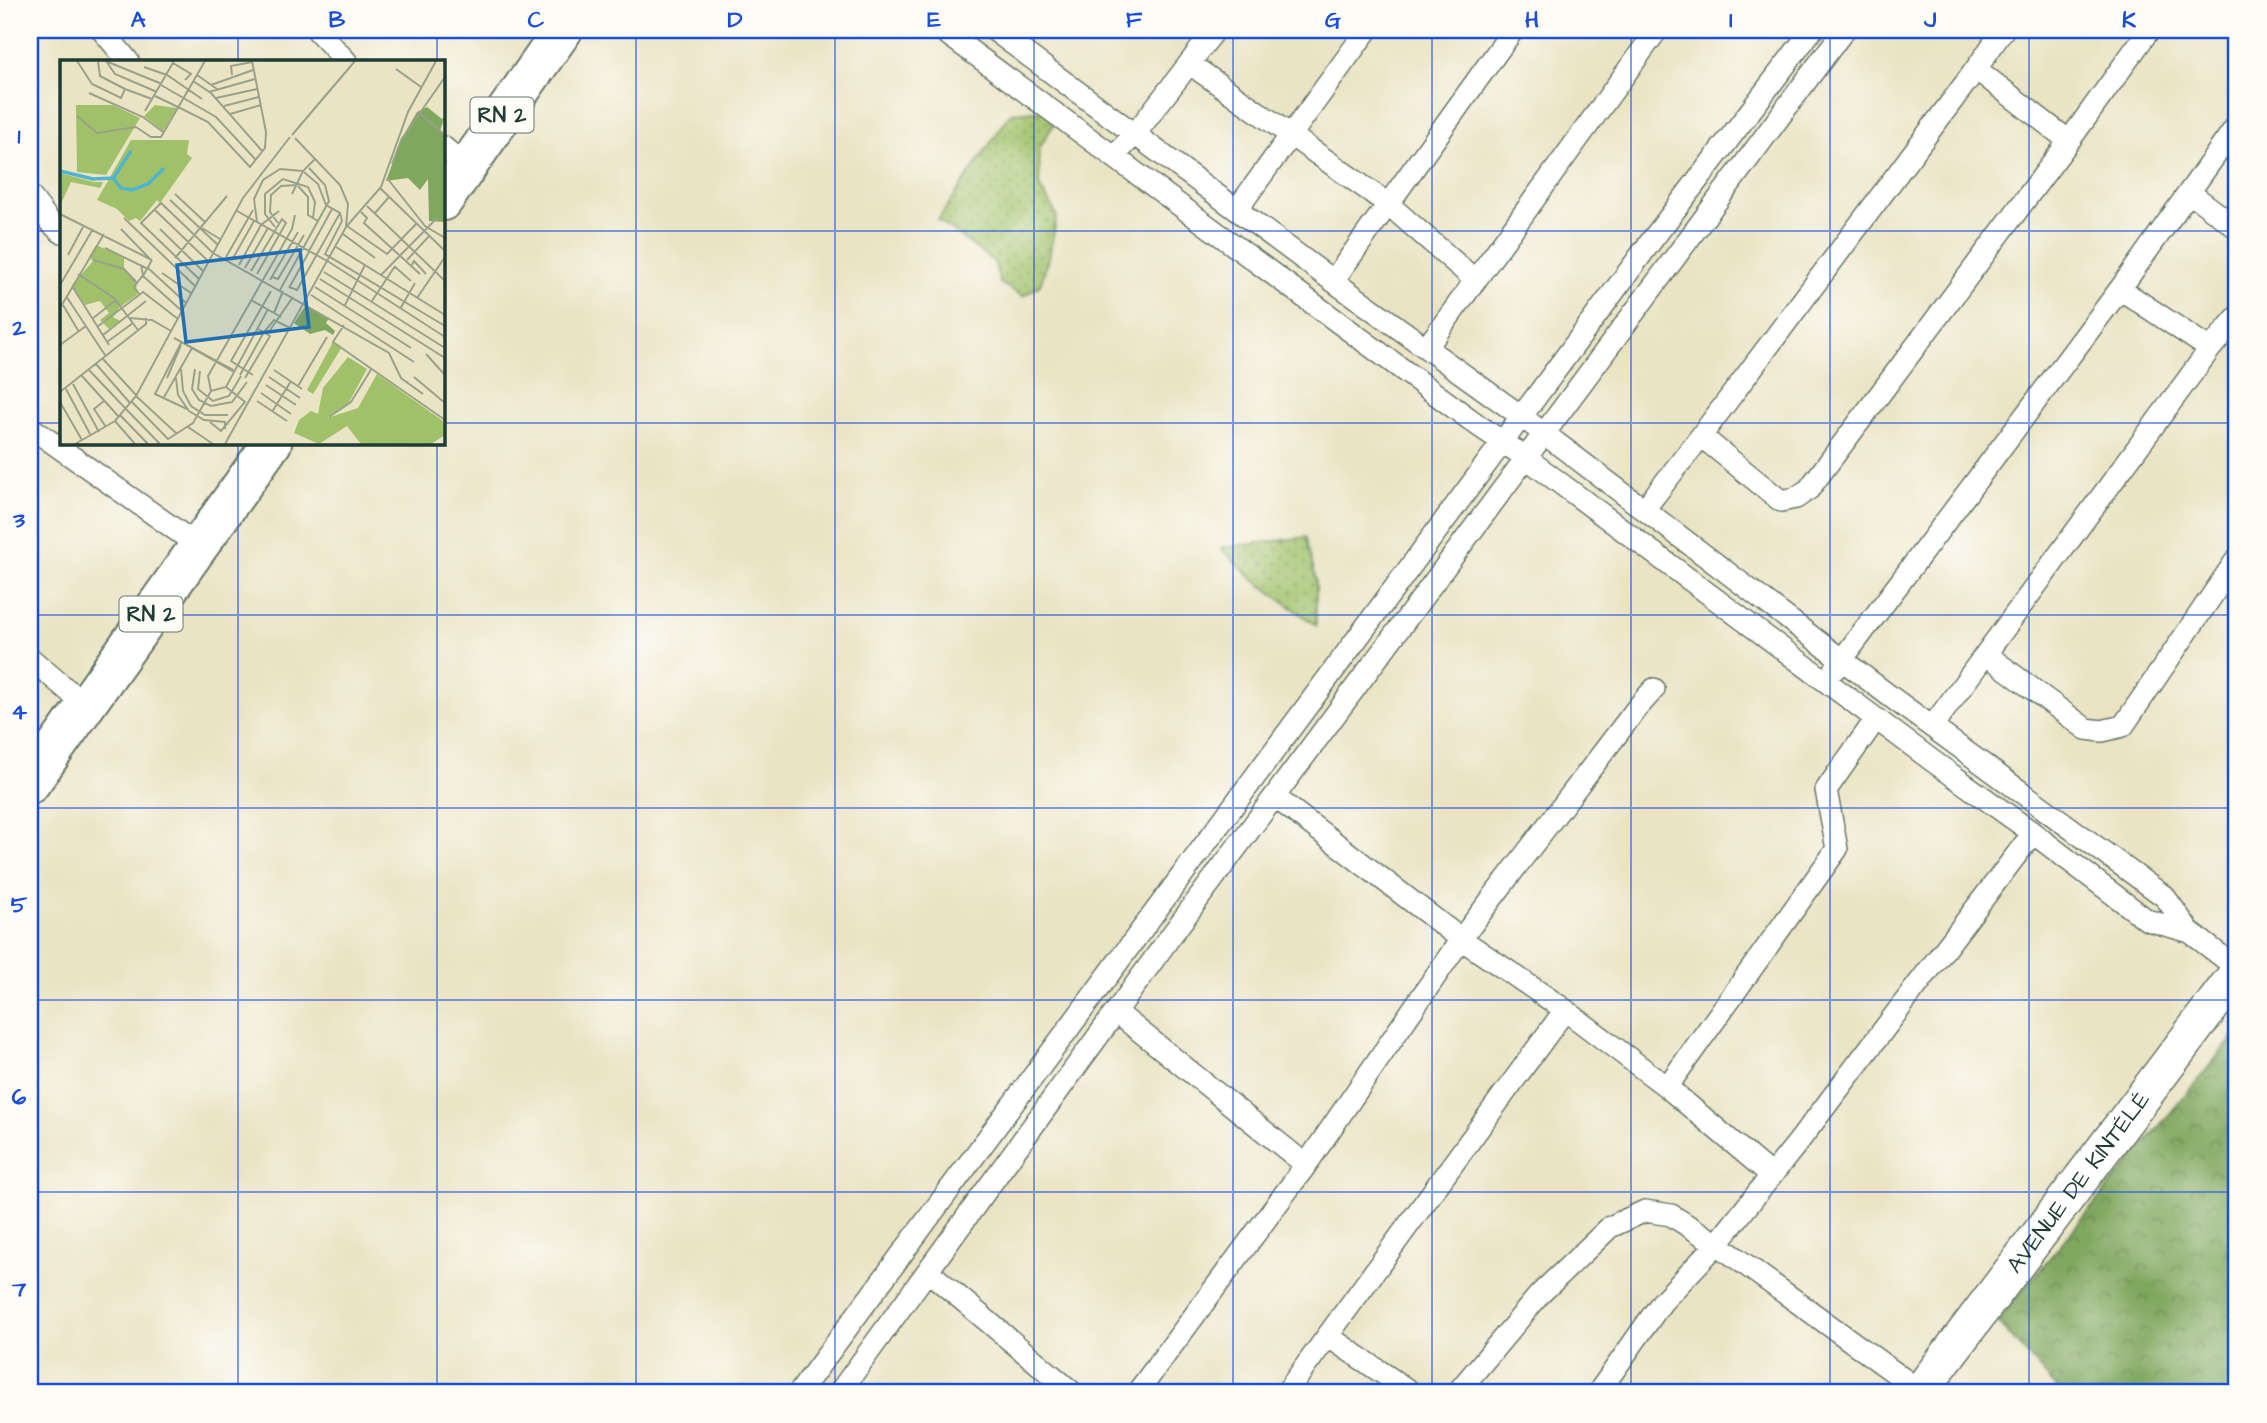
<svg xmlns="http://www.w3.org/2000/svg" width="2267" height="1423" viewBox="0 0 2267 1423" font-family="'Architects Daughter',sans-serif">
<style>
.grass{fill:url(#grass-dots);stroke:#607f4f;stroke-width:2}
.forest{fill:url(#forest-crowns);stroke:#507249;stroke-width:2}
.lines{fill:none;stroke-linecap:round;stroke-linejoin:round}
.street-casing{stroke:#676;stroke-width:24}
.primary-casing{stroke:#676;stroke-width:38}
.highway-casing{stroke:#676;stroke-width:42}
.street{stroke:#fff;stroke-width:21}
.primary{stroke:#fff;stroke-width:35}
.highway{stroke:#fff;stroke-width:38}
.grid{fill:none;stroke:#1d4ed8;stroke-width:2;stroke-opacity:0.55}
.labels{text-anchor:middle;dominant-baseline:central;stroke-width:5;stroke-linejoin:round;paint-order:stroke}
.shield{fill:#fdfcf7;stroke:#62766e;stroke-width:2}
.shield-label{font-size:21px;font-weight:bold;fill:#1f3d34}
.street-label{font-size:23px;fill:#1f3d34;stroke:#fdfcf7}
.inset-river{fill:none;stroke:#4fb5ce;stroke-width:3.5}
.inset-road{fill:none;stroke:#99a18a;stroke-width:2}
.view{fill:#1f6fb2;fill-opacity:0.15;stroke:#1f6fb2;stroke-width:3.5}
.inset-edge{fill:none;stroke:#1f3d34;stroke-width:3.5}
.neatline{fill:none;stroke:#1d4ed8;stroke-width:2.5}
.grid-label{font-size:23px;text-anchor:middle;font-weight:bold;fill:#1d4ed8}
</style>
<defs>
<pattern id="grass-dots" width="8" height="8" patternUnits="userSpaceOnUse" patternTransform="scale(1.75)"><rect width="8" height="8" fill="#a0c16a"/><path d="M2 2h.1M6 6h.1" fill="none" stroke="#829e58" stroke-width="1.8" stroke-linecap="round"/></pattern>
<pattern id="forest-crowns" width="20" height="18" patternUnits="userSpaceOnUse" patternTransform="scale(1.75)"><rect width="20" height="18" fill="#80a75e"/><path d="M2 6a3 3 0 1 1 6 0M12 15a3 3 0 1 1 6 0" fill="none" stroke="#68894e"/></pattern>
</defs>
<rect width="100%" height="100%" fill="#fdfcf7"/>
<filter id="ink" filterUnits="userSpaceOnUse"><feTurbulence type="fractalNoise" baseFrequency=".0143" numOctaves="2"/><feDisplacementMap in="SourceGraphic" scale="14" xChannelSelector="R" yChannelSelector="G"/><feConvolveMatrix kernelMatrix="1 2 1 2 8 2 1 2 1" color-interpolation-filters="sRGB"/></filter>
<filter id="wash" filterUnits="userSpaceOnUse"><feTurbulence type="fractalNoise" baseFrequency=".00686" numOctaves="4" result="noise"/><feDisplacementMap in="SourceGraphic" scale="28" xChannelSelector="R" yChannelSelector="G"/><feGaussianBlur stdDeviation="1.57" result="paint"/><feColorMatrix in="noise" values="0 0 0 0 0 0 0 0 0 0 0 0 0 0 0 0 0 1.4 0 .05"/><feComposite in="paint" operator="in"/></filter>
<g filter="url(#wash)">
<rect width="100%" height="100%" fill="#eae4c4"/>
<path class="grass" d="M 1046,110 L 1053,125 L 1039,149 L 1040,188 L 1057,215 L 1049,257 L 1040,285 L 1023,296 L 1000,283 L 994,262 L 938,220 L 1011,113 Z
M 1306,537 L 1316,580 L 1316,625 L 1254,580 L 1221,548 Z"/>
<path class="forest" d="M 2237,1033 L 2237,1393 L 2061,1393 L 1997,1321 Z"/>
</g>
<g filter="url(#ink)">
<g class="lines">
<defs>
<path id="street" d="M 102,30 L 128,61
M 317,30 L 346,61
M 942,30 L 1479,426 L 1525,457 L 1934,762 L 2033,833 L 2147,920 L 2190,932
M 994,30 L 1333,281 L 1521,416 L 1891,697 L 2165,897 L 2190,932 L 2237,968
M 1190,64 L 1388,204 L 1475,280
M 1976,69 L 2069,141
M 443,147 L 467,167
M 1114,156 L 1135,134 L 1215,30
M 2190,193 L 2237,228
M 30,196 L 50,222 L 61,232
M 1238,208 L 1367,30
M 1333,281 L 1513,30
M 2120,289 L 2210,349
M 1427,347 L 1657,30
M 30,427 L 200,547
M 1701,436 L 1781,501 L 1796,498 L 1809,489 L 2069,141 L 2149,30
M 1645,508 L 1701,436 L 1976,69 L 2003,30
M 1987,655 L 2086,729 L 2102,731 L 2123,726 L 2237,559
M 30,658 L 85,705
M 1835,669 L 2120,289 L 2237,125
M 1932,727 L 2210,349 L 2237,317
M 1275,797 L 1461,939 L 1565,1010 L 1667,1087 L 1771,1175
M 1116,1012 L 1306,1165
M 1667,1087 L 1837,849 L 1826,790 L 1876,719
M 928,1271 L 1073,1393
M 1329,1337 L 1412,1393
M 799,1393 L 1652,240 L 1812,30
M 839,1393 L 1173,933 L 1844,30
M 1137,1393 L 1306,1165 L 1461,939 L 1637,708 L 1654,689
M 1286,1393 L 1565,1010
M 1457,1393 L 1540,1294 L 1610,1227 L 1645,1211 L 1671,1215 L 1717,1244 L 1920,1391
M 1598,1393 L 1662,1302 L 1717,1244 L 1799,1141 L 2033,833"/>
<g id="primary">
<path id="s1" d="M 1919,1393 L 2237,973"/>
</g>
<path id="highway" d="M 443,201 L 563,30
M 30,784 L 272,443"/>
</defs>
<use href="#street" class="street-casing"/>
<use href="#primary" class="primary-casing"/>
<use href="#highway" class="highway-casing"/>
<use href="#street" class="street"/>
<use href="#primary" class="primary"/>
<use href="#highway" class="highway"/>
</g>
</g>
<path class="grid" d="M 238,30 L 238,61M 437,30 L 437,61M 636,30 L 636,1393M 835,30 L 835,1393M 1034,30 L 1034,1393M 1233,30 L 1233,1393M 1432,30 L 1432,1393M 1631,30 L 1631,1393M 1830,30 L 1830,1393M 2029,30 L 2029,1393M 30,231 L 61,231M 443,231 L 2237,231M 30,423 L 61,423M 443,423 L 2237,423M 238,443 L 238,1393M 437,443 L 437,1393M 30,615 L 2237,615M 30,808 L 2237,808M 30,1000 L 2237,1000M 30,1192 L 2237,1192"/>
<g class="labels">
<g class="shield">
<rect x="470.5" y="97.5" width="63" height="35" rx="5"/>
<rect x="119.5" y="596.5" width="63" height="35" rx="5"/>
</g>
<g class="shield-label">
<text x="502" y="115">RN 2</text>
<text x="151" y="614">RN 2</text>
</g>
<g class="street-label">
<text stroke="none"><textPath href="#s1" startOffset="264">AVENUE DE KINTÉLÉ</textPath></text>
</g>
</g>
<g transform="translate(60 60)">
<rect width="385" height="385" fill="#eae4c4"/>
<path d="M 16,45 L 53,45 L 80,58 L 46,115 L 17,112 ZM 95,45 L 117,48 L 103,71 L 84,56 ZM 71,80 L 129,80 L 127,94 L 132,98 L 100,143 L 97,140 L 80,161 L 76,158 L 69,161 L 57,149 L 37,140 ZM 0,113 L 34,122 L 43,122 L 40,128 L 11,122 L 0,146 ZM 36,185 L 64,197 L 64,209 L 76,220 L 77,235 L 60,247 L 53,257 L 60,261 L 49,269 L 40,260 L 49,253 L 40,241 L 25,245 L 12,225 L 33,201 L 29,197 ZM 273,282 L 282,287 L 253,334 L 247,330 ZM 288,297 L 307,309 L 287,346 L 267,358 L 298,348 L 317,314 L 383,361 L 385,375 L 371,384 L 301,384 L 287,366 L 259,384 L 234,373 L 239,360 L 251,351 L 258,354 L 263,328 Z" fill="#a0c16a"/>
<path d="M 367,47 L 382,59 L 385,56 L 380,71 L 385,76 L 385,162 L 369,161 L 368,119 L 360,130 L 348,118 L 326,121 L 342,78 L 357,52 ZM 246,245 L 269,258 L 266,263 L 275,271 L 273,275 L 265,270 L 250,274 L 234,263 Z" fill="#80a75e"/>
<path class="inset-river" d="M 0,111 L 33,119 L 53,118 L 61,128 L 72,130 L 88,124 L 104,108M 54,117 L 71,91"/>
<path class="inset-road" d="M 17,1 L 32,24 L 61,38 L 65,29 L 92,39M 38,1 L 40,16 L 65,29M 46,1 L 55,14 L 97,32M 48,2 L 102,24M 113,3 L 131,14 L 125,20M 84,7 L 107,15 L 142,39M 336,9 L 361,27M 137,15 L 157,29M 172,15 L 171,6 L 192,2M 133,21 L 151,33 L 203,92M 101,25 L 156,57 L 196,100M 151,25 L 193,10M 149,32 L 195,19M 29,33 L 83,57 L 103,72M 95,36 L 118,47M 156,38 L 197,29M 164,46 L 199,37M 118,47 L 148,62 L 190,107 L 205,88 L 206,72 L 192,1M 85,51 L 114,1M 358,52 L 385,75M 170,54 L 201,45M 17,56 L 37,73 L 76,67 L 91,77 L 101,77 L 145,1M 232,75 L 295,1M 341,80 L 385,17M 332,104 L 342,78M 327,118 L 365,166 L 385,178M 238,126 L 248,137 L 248,155 L 258,161M 320,128 L 385,191M 115,134 L 146,163M 232,134 L 243,111 L 255,99M 110,140 L 158,185M 307,146 L 385,221M 95,150 L 148,201M 177,151 L 269,202 L 385,277M 301,152 L 307,158 L 304,163 L 360,214M 280,153 L 282,161 L 265,194 L 385,266M 315,153 L 329,137M 0,154 L 92,200M 64,158 L 135,226M 197,162 L 194,139 L 203,120 L 220,109 L 243,111M 218,163 L 210,152 L 211,135 L 221,126 L 236,125M 287,166 L 327,194 L 357,163M 215,167 L 205,154 L 205,134 L 223,119 L 248,127 L 255,142 L 253,158M 286,167 L 321,127 L 348,52 L 376,1M 142,168 L 160,179M 61,169 L 91,200M 100,169 L 143,211M 283,174 L 315,198M 276,187 L 385,255M 45,188 L 88,209M 249,191 L 272,149M 8,195 L 24,165M 166,197 L 193,150M 115,198 L 167,136M 33,200 L 64,209 L 77,223M 92,200 L 83,216 L 122,251M 172,200 L 194,161M 347,200 L 370,175M 179,205 L 201,165 L 219,151M 352,205 L 354,201 L 366,214M 334,206 L 351,221M 88,208 L 126,243M 185,208 L 208,168M 191,211 L 222,159 L 226,163 L 197,214M 264,212 L 385,288M 102,213 L 131,233M 18,214 L 54,238 L 78,270M 321,215 L 377,158M 212,217 L 218,219 L 244,175M 139,219 L 81,163 L 101,143 L 153,193 L 329,293 L 341,318 L 363,334M 260,219 L 385,298M 210,220 L 238,172M 0,225 L 33,169M 12,226 L 49,285M 229,227 L 237,230 L 280,153 L 266,145 L 258,124 L 244,112M 255,227 L 351,288M 229,228 L 249,192M 220,230 L 269,141 L 265,125 L 249,108M 79,234 L 74,227 L 83,215 L 81,205M 251,235 L 354,302M 6,236 L 45,295M 357,238 L 385,197M 191,240 L 221,257M 312,241 L 335,206M 3,245 L 19,272M 285,245 L 305,205M 0,248 L 44,174M 62,248 L 83,232 L 118,259M 208,249 L 166,327 L 151,331 L 148,316 L 232,169 L 235,155M 340,249 L 355,223M 214,253 L 223,231M 70,258 L 92,260 L 111,271M 32,259 L 56,240M 284,265 L 273,282 L 385,360M 37,267 L 62,248M 204,272 L 214,260 L 230,268M 208,273 L 233,237M 43,275 L 86,241M 122,281 L 95,334 L 127,349M 47,282 L 73,263M 0,285 L 26,266M 366,294 L 385,315M 43,299 L 76,335M 36,304 L 70,343M 121,309 L 123,331 L 131,346 L 145,355 L 168,355M 135,309 L 132,329 L 139,340 L 151,346 L 172,342 L 187,322M 29,310 L 66,349M 214,310 L 242,329M 140,311 L 138,329 L 153,341 L 169,336 L 181,316M 174,312 L 114,278 L 175,311M 180,315 L 204,272M 193,315 L 171,301 L 211,231M 22,316 L 59,357M 209,317 L 240,338M 354,317 L 385,343M 107,318 L 121,285M 116,318 L 118,335 L 129,351 L 144,360 L 165,362 L 165,369M 185,318 L 210,276 L 198,269M 13,324 L 39,372M 206,325 L 236,345M 238,326 L 267,277M 6,329 L 30,374M 0,332 L 86,264 L 86,258M 201,333 L 231,354M 76,336 L 116,373M 103,339 L 132,288M 44,341 L 34,349 L 46,367M 197,341 L 227,361M 0,342 L 22,380M 72,342 L 108,379 L 133,363 L 151,331M 66,349 L 100,384M 212,352 L 231,321M 60,355 L 88,384M 269,357 L 291,342 L 312,308M 55,361 L 75,384M 150,362 L 161,371 L 185,342 L 166,327M 128,367 L 153,384M 15,384 L 55,361 L 76,336 L 183,138 L 230,77M 165,384 L 286,167 L 288,144 L 280,125 L 235,78"/>
<path class="view" d="M 240,190 L 249,267 L 126,282 L 117,205 Z"/>
<rect width="385" height="385" class="inset-edge"/>
</g>
<rect width="2267" height="1423" fill="none" stroke="#fdfcf7" stroke-width="77"/>
<rect x="38" y="38" width="2190" height="1346" class="neatline"/>
<g class="grid-label">
<text x="138" y="27">A</text>
<text x="337" y="27">B</text>
<text x="536" y="27">C</text>
<text x="735" y="27">D</text>
<text x="934" y="27">E</text>
<text x="1134" y="27">F</text>
<text x="1333" y="27">G</text>
<text x="1532" y="27">H</text>
<text x="1731" y="27">I</text>
<text x="1930" y="27">J</text>
<text x="2129" y="27">K</text>
<text x="19" y="143">1</text>
<text x="19" y="335">2</text>
<text x="19" y="527">3</text>
<text x="19" y="719">4</text>
<text x="19" y="912">5</text>
<text x="19" y="1104">6</text>
<text x="19" y="1296">7</text>
</g>
</svg>
